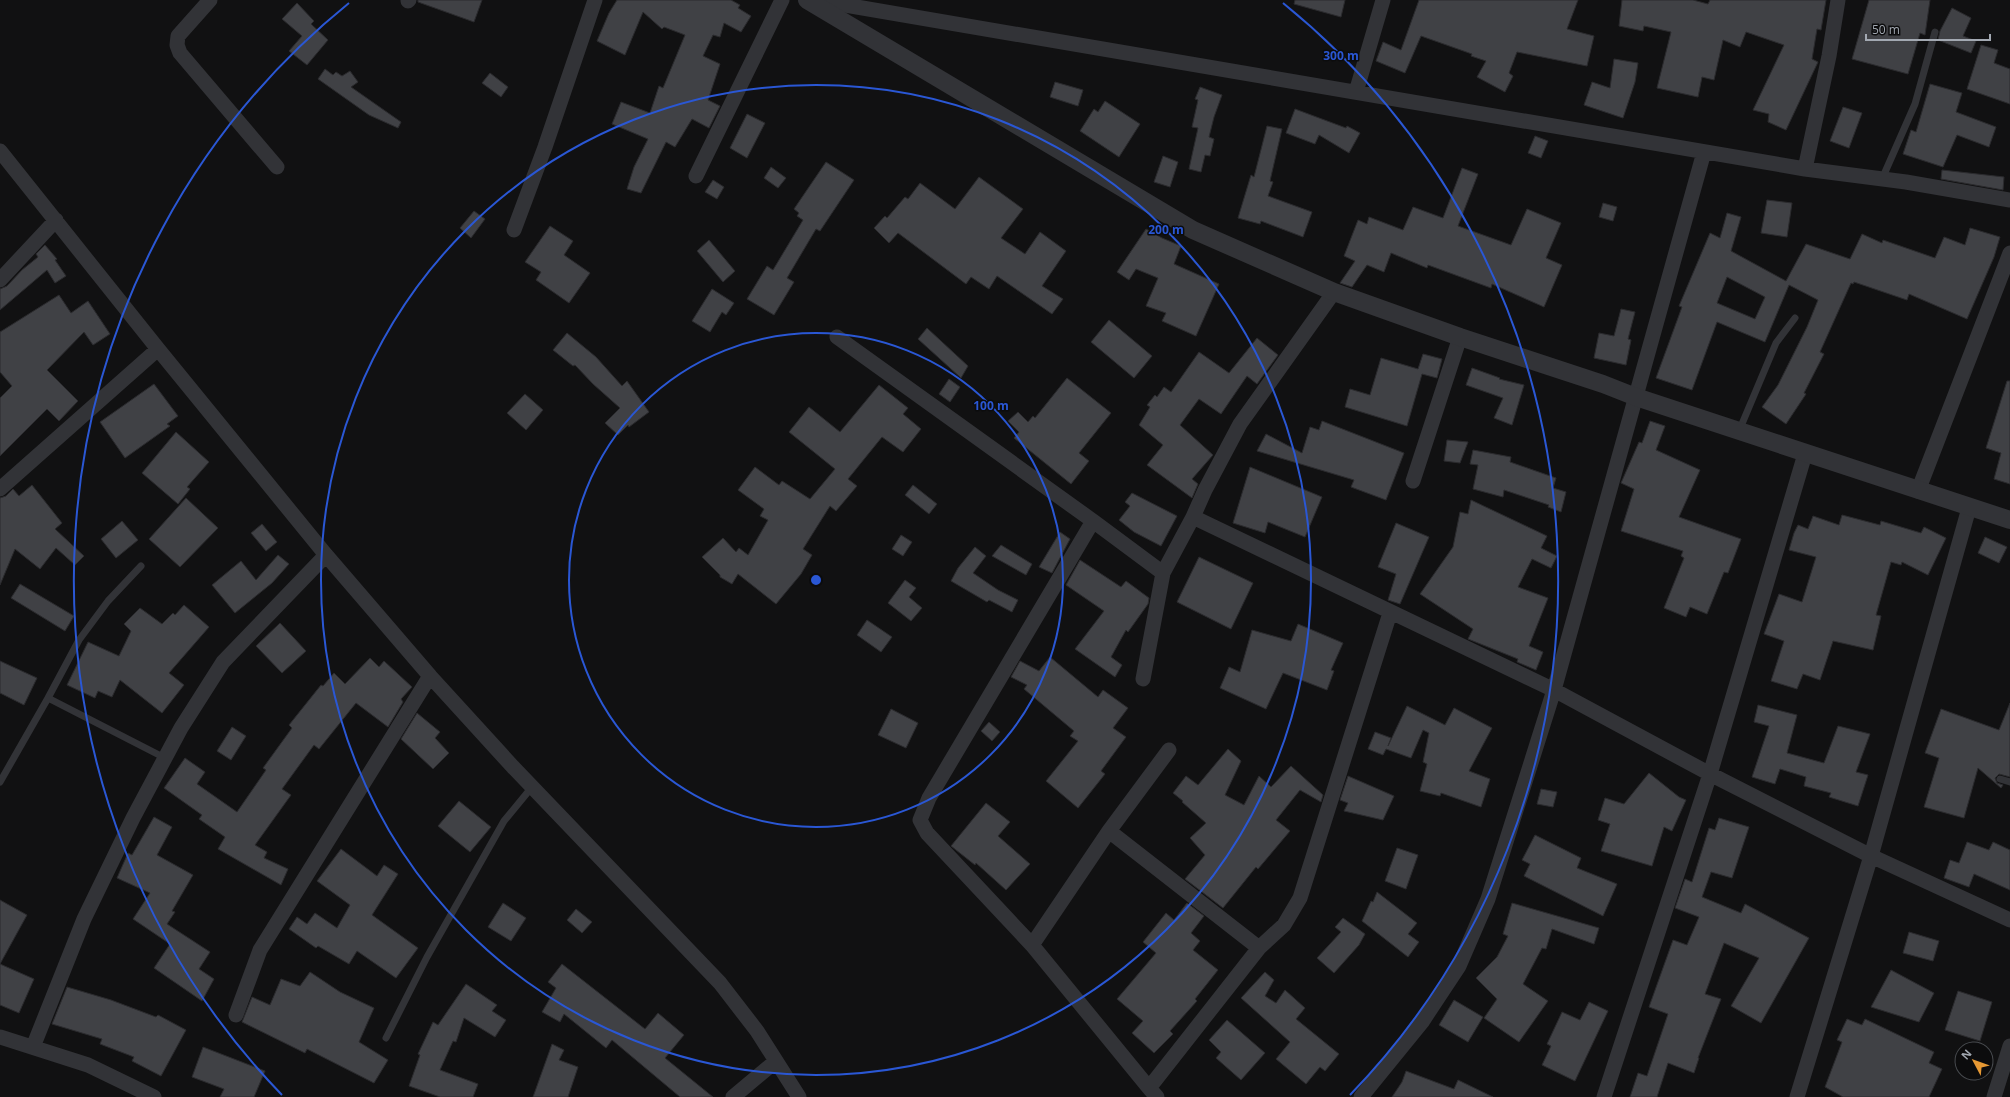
<svg xmlns="http://www.w3.org/2000/svg" width="2010" height="1097" viewBox="0 0 2010 1097" font-family="'Open Sans',sans-serif">
<style>
.building{fill:#404145;stroke:#2b2b2e;fill-rule:evenodd}
.lines{fill:none;stroke-linecap:round;stroke-linejoin:round}
.service{stroke:#323337;stroke-width:7}
.minor{stroke:#323337;stroke-width:15}
.tertiary{stroke:#323337;stroke-width:18}
.ring{fill:none;stroke:#2a57d4;stroke-width:2}
.centre{fill:#2a57d4;stroke:#0c0c0d;stroke-width:2}
.ring-label{font-size:12px;text-anchor:middle;font-weight:bold;fill:#2a57d4;stroke:#0c0c0d;stroke-width:3;stroke-linejoin:round;paint-order:stroke}
</style>
<rect width="100%" height="100%" fill="#111112"/>
<path class="building" d="M 418,0 L 482,0 L 474,22 L 418,2 Z
M 617,0 L 731,0 L 740,5 L 738,8 L 751,16 L 741,32 L 724,23 L 720,37 L 713,35 L 703,56 L 720,64 L 708,100 L 720,106 L 709,128 L 692,119 L 675,147 L 666,142 L 641,193 L 627,189 L 634,167 L 648,139 L 612,124 L 621,102 L 650,113 L 659,86 L 663,88 L 685,35 L 664,27 L 662,29 L 643,12 L 625,55 L 597,41 L 609,13 Z
M 1295,0 L 1345,0 L 1341,17 L 1294,4 Z
M 1419,0 L 1578,0 L 1567,29 L 1594,36 L 1587,66 L 1517,52 L 1509,73 L 1513,76 L 1505,92 L 1477,77 L 1486,61 L 1471,56 L 1472,54 L 1421,36 L 1405,73 L 1376,61 L 1383,42 L 1401,50 Z
M 1622,0 L 1693,0 L 1708,4 L 1710,0 L 1826,0 L 1821,30 L 1817,29 L 1812,59 L 1818,62 L 1786,130 L 1768,122 L 1769,114 L 1753,110 L 1784,45 L 1746,32 L 1740,47 L 1723,40 L 1714,80 L 1702,77 L 1698,97 L 1657,88 L 1671,32 L 1644,26 L 1643,31 L 1619,26 Z
M 1869,0 L 1930,0 L 1925,35 L 1920,33 L 1908,74 L 1852,59 Z
M 297,3 L 314,21 L 311,24 L 328,40 L 307,65 L 289,51 L 302,36 L 282,19 Z
M 1952,8 L 1971,18 L 1963,36 L 1976,41 L 1971,53 L 1938,40 L 1940,31 Z
M 1981,45 L 1998,50 L 1994,63 L 2010,69 L 2010,104 L 1967,89 Z
M 1614,59 L 1638,63 L 1635,82 L 1623,118 L 1584,105 L 1592,82 L 1610,88 Z
M 325,69 L 333,75 L 336,72 L 342,76 L 350,71 L 358,82 L 351,87 L 401,122 L 398,128 L 369,115 L 318,79 Z
M 490,73 L 508,87 L 501,97 L 482,83 Z
M 1055,82 L 1083,90 L 1078,106 L 1050,97 Z
M 1930,84 L 1962,93 L 1956,112 L 1996,127 L 1989,147 L 1957,135 L 1943,167 L 1903,154 L 1911,130 L 1916,132 Z
M 1200,87 L 1222,95 L 1214,117 L 1209,137 L 1214,139 L 1210,156 L 1205,155 L 1201,172 L 1189,169 L 1198,128 L 1192,127 L 1198,100 L 1195,99 Z
M 1105,101 L 1140,124 L 1119,157 L 1080,131 L 1094,109 L 1098,112 Z
M 1843,107 L 1862,113 L 1849,148 L 1830,141 Z
M 1295,109 L 1346,128 L 1347,126 L 1360,133 L 1349,153 L 1319,135 L 1315,144 L 1286,133 Z
M 747,114 L 765,123 L 747,158 L 730,148 Z
M 1267,126 L 1282,129 L 1270,181 L 1273,182 L 1268,196 L 1312,212 L 1303,237 L 1261,221 L 1260,224 L 1238,218 L 1251,175 L 1254,177 Z
M 1535,136 L 1548,141 L 1541,158 L 1528,153 Z
M 1163,156 L 1178,162 L 1170,187 L 1154,182 Z
M 826,162 L 854,180 L 820,231 L 816,229 L 787,278 L 794,282 L 774,315 L 747,299 L 767,266 L 773,270 L 803,220 L 797,216 L 799,213 L 794,209 Z
M 771,167 L 786,178 L 778,188 L 764,178 Z
M 1462,168 L 1478,174 L 1458,226 L 1511,245 L 1527,209 L 1561,223 L 1546,258 L 1562,265 L 1544,307 L 1492,284 L 1491,288 L 1428,265 L 1427,268 L 1391,253 L 1384,272 L 1367,265 L 1352,287 L 1340,283 L 1355,261 L 1344,256 L 1358,220 L 1367,224 L 1369,217 L 1403,230 L 1413,207 L 1443,218 Z
M 1942,170 L 2004,177 L 2003,190 L 1941,179 Z
M 979,177 L 1023,209 L 1001,238 L 1025,254 L 1040,232 L 1066,251 L 1042,286 L 1063,299 L 1052,314 L 997,276 L 989,289 L 971,277 L 966,284 L 898,233 L 889,243 L 874,228 L 885,216 L 887,218 L 905,197 L 908,199 L 920,183 L 955,209 Z
M 713,180 L 724,187 L 717,199 L 705,192 Z
M 1767,200 L 1792,203 L 1787,237 L 1761,233 Z
M 1603,203 L 1617,207 L 1613,221 L 1599,217 Z
M 474,211 L 485,219 L 471,238 L 460,228 Z
M 1727,213 L 1741,217 L 1731,251 L 1786,281 L 1806,244 L 1850,259 L 1862,234 L 1882,243 L 1883,240 L 1935,258 L 1944,237 L 1965,245 L 1970,228 L 2000,237 L 1994,257 L 1967,319 L 1909,294 L 1907,300 L 1854,282 L 1853,284 L 1851,283 L 1820,352 L 1824,354 L 1804,393 L 1806,394 L 1786,424 L 1762,407 L 1778,385 L 1807,327 L 1818,300 L 1789,285 L 1765,342 L 1717,322 L 1692,390 L 1656,378 L 1682,307 L 1679,306 L 1710,233 L 1720,238 ZM 1727,277 L 1765,297 L 1755,319 L 1717,303 Z
M 550,226 L 573,241 L 564,255 L 590,273 L 569,303 L 536,280 L 541,272 L 525,262 Z
M 1146,229 L 1162,238 L 1181,246 L 1174,264 L 1219,284 L 1196,336 L 1162,321 L 1166,313 L 1146,306 L 1158,278 L 1136,269 L 1129,280 L 1117,272 Z
M 709,240 L 735,271 L 723,282 L 697,251 Z
M 45,245 L 57,259 L 55,260 L 66,276 L 55,283 L 47,270 L 0,310 L 0,289 L 7,286 L 22,270 L 38,257 L 36,254 Z
M 712,289 L 734,303 L 726,315 L 722,312 L 710,332 L 692,321 Z
M 59,295 L 71,313 L 88,301 L 110,334 L 93,345 L 84,332 L 47,370 L 78,401 L 59,421 L 47,409 L 0,456 L 0,398 L 12,386 L 0,372 L 0,332 Z
M 1621,309 L 1635,312 L 1628,339 L 1631,340 L 1626,365 L 1594,358 L 1599,333 L 1614,336 Z
M 1109,320 L 1152,356 L 1134,378 L 1091,342 Z
M 927,328 L 968,366 L 961,378 L 918,339 Z
M 567,333 L 596,357 L 622,386 L 627,381 L 649,412 L 629,427 L 628,425 L 618,435 L 605,423 L 620,408 L 593,384 L 575,365 L 573,366 L 553,350 Z
M 1257,338 L 1278,355 L 1257,384 L 1247,376 L 1221,414 L 1199,399 L 1180,425 L 1213,455 L 1192,479 L 1198,484 L 1192,498 L 1147,465 L 1163,445 L 1139,425 L 1150,407 L 1147,405 L 1155,395 L 1157,397 L 1164,387 L 1171,392 L 1199,352 L 1229,373 Z
M 1423,354 L 1442,359 L 1437,378 L 1422,374 L 1407,426 L 1345,407 L 1350,389 L 1370,395 L 1381,358 L 1418,369 Z
M 1472,368 L 1500,378 L 1499,379 L 1524,385 L 1512,425 L 1494,418 L 1503,398 L 1466,385 Z
M 1067,378 L 1111,413 L 1079,453 L 1089,461 L 1071,484 L 1014,438 L 1019,432 L 1008,421 L 1018,412 L 1028,422 L 1033,416 L 1035,418 Z
M 949,379 L 960,387 L 950,402 L 939,394 Z
M 2007,381 L 2010,381 L 2010,484 L 1994,479 L 2001,453 L 1986,448 Z
M 154,384 L 178,416 L 167,424 L 170,426 L 125,458 L 100,422 Z
M 879,385 L 908,408 L 903,414 L 921,429 L 903,452 L 882,437 L 848,479 L 857,486 L 836,511 L 830,506 L 803,549 L 812,555 L 801,574 L 776,604 L 738,574 L 732,584 L 720,577 L 720,575 L 702,557 L 723,538 L 736,552 L 739,548 L 748,555 L 768,520 L 760,516 L 764,509 L 738,490 L 755,467 L 779,485 L 782,481 L 810,499 L 835,469 L 789,432 L 809,407 L 840,432 Z
M 525,394 L 543,410 L 526,430 L 507,413 Z
M 1322,421 L 1404,453 L 1386,500 L 1351,487 L 1354,480 L 1257,451 L 1266,434 L 1302,453 L 1310,427 L 1319,430 Z
M 1650,421 L 1665,426 L 1656,450 L 1700,470 L 1679,517 L 1741,539 L 1728,573 L 1724,572 L 1707,614 L 1690,607 L 1686,617 L 1664,608 L 1684,558 L 1681,556 L 1683,551 L 1621,531 L 1634,489 L 1621,483 L 1639,442 L 1642,443 Z
M 176,432 L 209,462 L 187,487 L 190,489 L 178,504 L 142,473 Z
M 1447,440 L 1468,442 L 1460,463 L 1444,461 Z
M 1473,450 L 1511,457 L 1510,462 L 1556,478 L 1553,488 L 1566,492 L 1561,512 L 1548,507 L 1549,505 L 1504,490 L 1503,497 L 1473,489 L 1478,465 L 1470,464 Z
M 1250,467 L 1322,497 L 1305,537 L 1268,522 L 1265,533 L 1233,523 Z
M 32,485 L 62,523 L 55,529 L 84,556 L 75,565 L 56,548 L 40,569 L 15,549 L 0,585 L 0,498 L 6,496 L 13,489 L 19,496 Z
M 913,485 L 937,504 L 929,514 L 905,495 Z
M 1132,493 L 1177,516 L 1161,546 L 1134,532 L 1119,520 L 1130,506 L 1125,502 Z
M 186,498 L 218,528 L 180,567 L 149,539 Z
M 1471,500 L 1547,536 L 1541,548 L 1557,556 L 1551,568 L 1532,559 L 1518,587 L 1548,598 L 1529,646 L 1543,652 L 1536,670 L 1517,662 L 1518,659 L 1468,639 L 1473,629 L 1420,594 L 1453,547 L 1460,512 L 1468,514 Z
M 1842,515 L 1880,525 L 1881,521 L 1921,533 L 1924,527 L 1946,538 L 1928,575 L 1902,562 L 1901,565 L 1891,562 L 1876,615 L 1881,616 L 1873,650 L 1833,641 L 1820,680 L 1803,674 L 1797,689 L 1771,681 L 1784,641 L 1764,634 L 1779,594 L 1802,602 L 1816,557 L 1789,550 L 1794,533 L 1798,525 L 1808,529 L 1813,516 L 1839,525 Z
M 122,521 L 138,540 L 116,558 L 101,539 Z
M 1396,523 L 1429,537 L 1400,604 L 1388,600 L 1396,574 L 1378,567 Z
M 262,524 L 277,542 L 266,551 L 251,533 Z
M 1060,532 L 1070,539 L 1052,573 L 1039,567 Z
M 901,535 L 912,542 L 903,556 L 892,549 Z
M 1985,537 L 2007,547 L 1999,563 L 1978,553 Z
M 1001,545 L 1032,564 L 1026,575 L 992,556 Z
M 975,547 L 986,556 L 973,573 L 998,590 L 1018,600 L 1012,612 L 989,600 L 987,602 L 951,581 L 958,568 Z
M 278,555 L 289,564 L 272,583 L 235,613 L 212,585 L 241,561 L 256,580 Z
M 1199,557 L 1253,583 L 1231,629 L 1177,602 Z
M 1080,560 L 1121,587 L 1126,581 L 1149,598 L 1148,604 L 1128,632 L 1126,630 L 1111,657 L 1122,665 L 1115,677 L 1075,649 L 1104,611 L 1066,585 Z
M 905,580 L 916,588 L 909,597 L 922,608 L 911,621 L 888,603 Z
M 20,584 L 74,616 L 65,631 L 11,598 Z
M 184,605 L 209,627 L 169,673 L 184,685 L 162,713 L 120,680 L 112,697 L 98,691 L 95,698 L 67,685 L 88,642 L 119,656 L 131,631 L 124,624 L 140,608 L 162,624 L 173,613 L 175,615 Z
M 867,620 L 892,637 L 881,652 L 857,635 Z
M 280,623 L 306,651 L 282,673 L 256,646 Z
M 1298,624 L 1343,643 L 1331,670 L 1334,671 L 1327,690 L 1283,673 L 1266,709 L 1220,688 L 1229,667 L 1240,672 L 1252,630 L 1291,641 Z
M 1050,657 L 1098,697 L 1103,690 L 1128,708 L 1113,728 L 1126,737 L 1101,771 L 1105,774 L 1078,808 L 1046,781 L 1078,741 L 1070,736 L 1074,731 L 1024,689 L 1027,685 L 1011,677 L 1020,661 L 1039,671 Z
M 370,658 L 379,667 L 384,661 L 412,687 L 401,699 L 403,702 L 388,727 L 356,703 L 319,749 L 314,745 L 282,789 L 291,795 L 255,845 L 267,852 L 264,858 L 288,869 L 281,885 L 218,849 L 225,837 L 199,819 L 202,815 L 164,788 L 185,758 L 205,772 L 197,784 L 237,812 L 266,770 L 263,768 L 292,728 L 289,725 L 321,685 L 323,686 L 334,673 L 345,684 Z
M 0,661 L 37,678 L 24,705 L 0,693 Z
M 2010,703 L 2010,777 L 1999,774 L 1995,778 L 1997,783 L 2003,785 L 2001,788 L 1978,768 L 1964,818 L 1924,807 L 1939,758 L 1925,753 L 1941,709 L 1999,730 Z
M 1758,705 L 1797,715 L 1787,753 L 1824,763 L 1838,726 L 1870,734 L 1856,772 L 1868,775 L 1858,806 L 1829,797 L 1831,793 L 1804,786 L 1806,777 L 1780,769 L 1775,784 L 1752,777 L 1769,726 L 1754,722 Z
M 1407,706 L 1445,725 L 1454,708 L 1492,728 L 1469,771 L 1490,779 L 1481,807 L 1441,793 L 1440,796 L 1420,791 L 1427,764 L 1423,762 L 1429,733 L 1423,730 L 1411,758 L 1386,749 L 1383,755 L 1368,749 L 1375,732 L 1391,738 L 1388,746 Z
M 891,709 L 918,723 L 906,748 L 878,735 Z
M 417,713 L 440,732 L 435,738 L 449,753 L 433,769 L 401,739 Z
M 989,722 L 1000,732 L 992,741 L 981,731 Z
M 232,727 L 246,736 L 231,760 L 217,751 Z
M 1228,749 L 1241,761 L 1225,795 L 1244,805 L 1259,776 L 1271,787 L 1291,766 L 1323,795 L 1321,802 L 1300,790 L 1276,820 L 1290,831 L 1258,869 L 1256,867 L 1223,908 L 1185,879 L 1205,855 L 1190,838 L 1206,823 L 1182,802 L 1183,801 L 1173,793 L 1186,776 L 1198,785 Z
M 1649,773 L 1679,797 L 1686,800 L 1672,831 L 1664,827 L 1652,866 L 1601,851 L 1610,824 L 1598,820 L 1605,798 L 1624,804 Z
M 1348,776 L 1394,796 L 1383,820 L 1344,811 L 1348,803 L 1340,800 Z
M 1541,789 L 1557,792 L 1553,807 L 1537,804 Z
M 459,801 L 491,827 L 470,852 L 438,826 Z
M 986,803 L 1010,822 L 998,836 L 1030,864 L 1006,890 L 976,863 L 975,865 L 951,846 Z
M 154,817 L 172,827 L 157,855 L 193,875 L 172,911 L 175,912 L 167,924 L 210,952 L 199,969 L 214,979 L 202,1001 L 154,968 L 170,944 L 133,919 L 150,893 L 117,878 L 128,853 L 132,855 Z
M 1719,818 L 1749,827 L 1732,878 L 1711,872 L 1702,897 L 1741,913 L 1745,904 L 1809,938 L 1761,1023 L 1731,1006 L 1759,958 L 1724,943 L 1705,994 L 1721,999 L 1698,1058 L 1699,1058 L 1694,1073 L 1668,1063 L 1657,1097 L 1630,1097 L 1638,1073 L 1647,1076 L 1668,1014 L 1649,1007 L 1673,940 L 1687,945 L 1699,917 L 1675,908 L 1685,879 L 1692,882 L 1709,828 L 1715,830 Z
M 1535,835 L 1581,858 L 1577,868 L 1617,884 L 1603,916 L 1524,876 L 1530,864 L 1522,860 Z
M 1967,842 L 1989,850 L 1993,842 L 2010,850 L 2010,890 L 1974,874 L 1969,887 L 1944,878 L 1950,860 L 1959,863 Z
M 1397,848 L 1418,855 L 1406,889 L 1385,881 Z
M 341,849 L 377,876 L 384,865 L 398,874 L 372,915 L 418,948 L 396,978 L 357,951 L 349,964 L 318,946 L 316,948 L 289,929 L 297,917 L 307,924 L 315,913 L 337,928 L 350,905 L 317,881 Z
M 1377,892 L 1417,923 L 1408,934 L 1419,942 L 1408,957 L 1362,921 L 1371,901 L 1373,902 Z
M 0,900 L 27,915 L 0,964 Z
M 503,903 L 526,918 L 511,941 L 488,927 Z
M 1187,903 L 1204,916 L 1191,933 L 1200,941 L 1193,950 L 1218,970 L 1195,999 L 1197,1001 L 1170,1031 L 1173,1034 L 1154,1053 L 1132,1033 L 1143,1021 L 1117,999 L 1156,953 L 1143,942 L 1166,913 L 1174,920 Z
M 1512,903 L 1599,928 L 1594,944 L 1552,929 L 1546,949 L 1542,948 L 1523,984 L 1548,1001 L 1519,1042 L 1484,1018 L 1497,999 L 1476,978 L 1497,957 L 1508,936 L 1503,934 Z
M 576,909 L 592,922 L 582,933 L 567,920 Z
M 1343,918 L 1365,934 L 1359,945 L 1334,973 L 1317,958 L 1341,932 L 1335,927 Z
M 1909,932 L 1939,941 L 1933,961 L 1903,953 Z
M 0,964 L 34,979 L 19,1013 L 0,1005 Z
M 562,964 L 645,1029 L 658,1013 L 684,1035 L 665,1058 L 713,1097 L 680,1097 L 612,1040 L 606,1048 L 564,1014 L 560,1022 L 542,1012 L 556,988 L 548,982 Z
M 1891,970 L 1934,993 L 1919,1022 L 1871,1007 Z
M 310,972 L 340,992 L 374,1008 L 359,1042 L 388,1060 L 374,1083 L 307,1049 L 305,1053 L 242,1022 L 252,997 L 270,1005 L 281,979 L 300,986 Z
M 1265,972 L 1274,980 L 1265,996 L 1276,1003 L 1285,990 L 1305,1008 L 1296,1019 L 1339,1054 L 1325,1071 L 1320,1067 L 1306,1084 L 1276,1059 L 1290,1042 L 1241,998 Z
M 466,984 L 497,1005 L 492,1011 L 506,1020 L 495,1037 L 464,1018 L 456,1042 L 453,1041 L 440,1070 L 478,1084 L 473,1097 L 440,1097 L 409,1086 L 420,1055 L 418,1054 L 433,1022 L 438,1025 Z
M 67,987 L 111,1000 L 156,1017 L 158,1015 L 186,1030 L 161,1076 L 132,1061 L 134,1057 L 100,1044 L 102,1039 L 52,1024 Z
M 1958,991 L 1992,1002 L 1980,1041 L 1945,1030 Z
M 1454,1000 L 1483,1017 L 1468,1042 L 1439,1025 Z
M 1589,1002 L 1608,1011 L 1575,1081 L 1542,1065 L 1551,1046 L 1547,1044 L 1562,1012 L 1580,1020 Z
M 1847,1019 L 1862,1025 L 1865,1019 L 1934,1052 L 1929,1063 L 1942,1069 L 1929,1097 L 1843,1097 L 1825,1087 L 1842,1042 L 1837,1040 Z
M 1227,1020 L 1265,1053 L 1241,1080 L 1216,1058 L 1221,1052 L 1209,1040 Z
M 552,1044 L 564,1050 L 559,1060 L 578,1067 L 568,1097 L 533,1097 Z
M 203,1047 L 265,1071 L 254,1097 L 220,1097 L 224,1089 L 192,1077 Z
M 1406,1071 L 1454,1089 L 1458,1080 L 1493,1097 L 1392,1097 L 1402,1082 Z"/>
<g class="lines">
<path class="service" d="M 1882,179 L 1915,104 L 1935,32
M 1739,431 L 1776,343 L 1795,318
M 48,698 L 165,758
M 2000,779 L 2010,782
M 0,782 L 48,698 L 79,640 L 108,601 L 141,566
M 386,1038 L 427,957 L 504,821 L 532,787"/>
<path class="minor" d="M 210,0 L 178,36 L 177,45 L 180,53 L 277,167
M 816,0 L 1805,169 L 1906,182 L 2010,200
M 408,1 L 409,0
M 1356,92 L 1383,0
M 0,151 L 158,349 L 326,555 L 430,676 L 260,950 L 236,1015
M 1805,169 L 1829,56 L 1838,0
M 696,176 L 782,0
M 514,230 L 545,147 L 595,0
M 0,280 L 56,220
M 1334,292 L 1240,424 L 1205,490 L 1193,517 L 1554,690 L 1710,774 L 1604,1097
M 837,337 L 1093,521
M 1805,454 L 1710,774 L 1871,856 L 2010,920
M 1413,481 L 1460,337
M 0,489 L 158,349
M 1918,491 L 2010,253
M 430,676 L 513,767 L 720,983 L 757,1031 L 799,1097
M 1143,679 L 1163,573 L 1193,517
M 1109,831 L 1259,948
M 1032,945 L 1109,831 L 1169,750
M 0,1037 L 88,1065 L 154,1097
M 33,1047 L 84,919 L 133,818 L 181,728 L 223,662 L 326,555
M 1149,1088 L 1032,945 L 927,833 L 920,820 L 929,798 L 1093,521 L 1163,573
M 733,1097 L 776,1061
M 1157,1097 L 1149,1088 L 1259,948 L 1284,925 L 1300,898 L 1390,613
M 1361,1097 L 1422,1022 L 1459,966 L 1488,899 L 1554,690 L 1704,152
M 1797,1097 L 1871,856 L 1969,508
M 1994,1097 L 2010,1046"/>
<path class="tertiary" d="M 807,0 L 1193,230 L 1334,292 L 1460,337 L 1603,384 L 1636,397 L 2010,520"/>
</g>
<g class="ring">
<circle cx="816" cy="580" r="247"/>
<circle cx="816" cy="580" r="495"/>
<path d="M282 1095A742 742 0 0 1 349 3M1283 3A742 742 0 0 1 1350 1095"/>
</g>
<circle cx="816" cy="580" r="6" class="centre"/>
<g class="ring-label">
<text x="1341" y="60">300 m</text>
<text x="1166" y="234">200 m</text>
<text x="991" y="410">100 m</text>
</g>
<g transform="translate(1974 1061) rotate(311)"><circle r="19" fill="#0c0c0d" stroke="#484b4f"/>
<path d="M0-3L7 15L0 10L-7 15Z" fill="#e79934"/>
<text y="-6" font-size="11" font-weight="bold" text-anchor="middle" fill="#a3a9b2">N</text>
</g>
<path d="M1866 34v6h124v-6" fill="none" stroke="#a3a9b2" stroke-width="2"/>
<text x="1872" y="34" font-size="12" fill="#a3a9b2" stroke="#0c0c0d" stroke-width="3" paint-order="stroke">50 m</text>
</svg>
